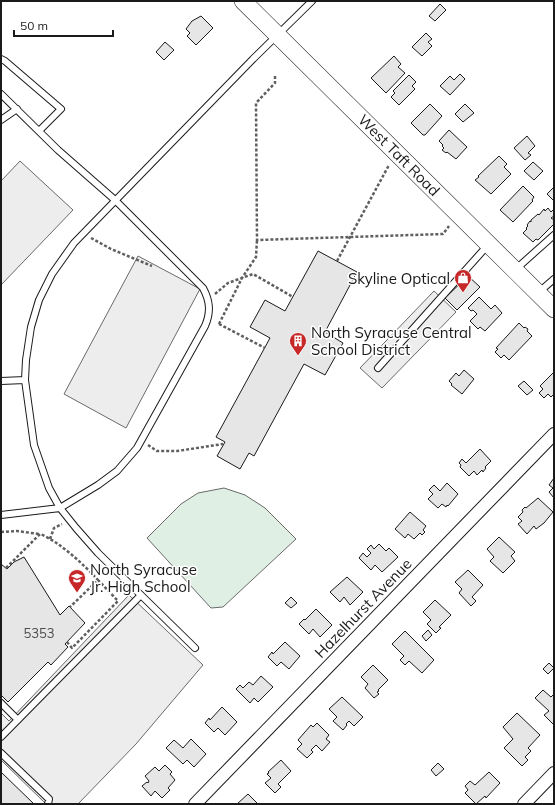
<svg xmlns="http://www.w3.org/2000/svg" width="555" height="805" viewBox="0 0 555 805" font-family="Mulish,sans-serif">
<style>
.green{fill:#e0efe3;stroke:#6a6a6a}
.parking{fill:#ededed;stroke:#6a6a6a}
.building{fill:#e6e6e6;stroke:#1a1a1a}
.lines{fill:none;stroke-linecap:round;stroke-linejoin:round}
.lane-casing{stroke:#1a1a1a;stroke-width:8}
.street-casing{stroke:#1a1a1a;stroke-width:14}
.secondary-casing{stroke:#1a1a1a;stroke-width:18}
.path{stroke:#5f5f5f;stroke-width:2.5;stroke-dasharray:3 2;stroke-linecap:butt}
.lane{stroke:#fff;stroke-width:6}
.street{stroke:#fff;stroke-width:12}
.secondary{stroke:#fff;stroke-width:17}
.labels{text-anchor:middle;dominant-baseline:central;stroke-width:3;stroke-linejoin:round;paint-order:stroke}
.number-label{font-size:13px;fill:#4d4d4d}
.street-label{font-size:15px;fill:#1a1a1a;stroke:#fff}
.poi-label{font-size:15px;fill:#1a1a1a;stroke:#fff;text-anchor:start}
</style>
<rect width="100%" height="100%" fill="#fff"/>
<path class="green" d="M 224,488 L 245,495 L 265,508 L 296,539 L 223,607 L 211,608 L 147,538 L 181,504 L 198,493 Z"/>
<path class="parking" d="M 20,161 L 73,210 L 1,285 L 1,181 Z
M 138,256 L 200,289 L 126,428 L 64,394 Z
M 434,291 L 456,312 L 382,388 L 360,368 Z
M 129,595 L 203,665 L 136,744 L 78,804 L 46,804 L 1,760 L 1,713 L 9,721 Z"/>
<path class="building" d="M 440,4 L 446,10 L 435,21 L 429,16 Z
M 201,16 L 213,28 L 196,45 L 187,36 L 190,33 L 186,29 L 192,21 Z
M 426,33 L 432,39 L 428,42 L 432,46 L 422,56 L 412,47 Z
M 165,42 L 174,50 L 164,60 L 156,52 Z
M 394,56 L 401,64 L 398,67 L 405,73 L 386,93 L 371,78 Z
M 460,74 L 465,79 L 450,95 L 440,86 L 450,76 L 454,80 Z
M 409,75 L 416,82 L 412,86 L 415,89 L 399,105 L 391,97 L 395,93 L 393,91 Z
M 430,104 L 442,116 L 425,135 L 423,135 L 411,123 Z
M 465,104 L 474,113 L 463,122 L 455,114 Z
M 449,130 L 467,147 L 456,159 L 447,152 L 446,153 L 442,150 L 444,148 L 442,146 L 443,145 L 439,141 Z
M 527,136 L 535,146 L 528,153 L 531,155 L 525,160 L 514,148 Z
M 499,156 L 507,164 L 504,167 L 511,174 L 491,194 L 475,180 L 479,177 L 478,176 Z
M 533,162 L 543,171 L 534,180 L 524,171 Z
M 523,186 L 534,197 L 532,200 L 533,201 L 513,222 L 500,210 Z
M 554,187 L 554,201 L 547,194 Z
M 548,208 L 551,212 L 554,209 L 554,216 L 551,218 L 554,220 L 554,224 L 538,240 L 536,239 L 533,242 L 523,233 L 527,229 L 526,228 L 528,226 L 527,225 L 530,221 L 531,222 L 531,220 L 538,214 L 539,215 L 544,209 L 545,211 Z
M 318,251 L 357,272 L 325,332 L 343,343 L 325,375 L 304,364 L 254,456 L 249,453 L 240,469 L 217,456 L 225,442 L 216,437 L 270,338 L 250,327 L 265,300 L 285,311 Z
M 468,276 L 480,287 L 457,310 L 445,298 Z
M 479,297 L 491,309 L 495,305 L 502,313 L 485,331 L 480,327 L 478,329 L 470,321 L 477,314 L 473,310 L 471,311 L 468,308 Z
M 519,323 L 524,328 L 525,327 L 528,329 L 527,331 L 532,336 L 509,360 L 504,355 L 501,358 L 495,352 L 498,349 L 496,348 Z
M 464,370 L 474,379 L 462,394 L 451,385 L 452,384 L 449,381 L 456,373 L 459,376 Z
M 554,372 L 554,394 L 551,397 L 548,394 L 544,398 L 539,393 L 543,389 L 540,386 Z
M 524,381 L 533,390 L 527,395 L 518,386 Z
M 480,449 L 491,461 L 485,467 L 486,468 L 483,472 L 482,470 L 477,475 L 474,471 L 469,476 L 460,467 L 461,465 L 459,463 L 462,459 L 466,463 Z
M 554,478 L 554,498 L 549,492 L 553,488 L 549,485 Z
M 447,483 L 458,494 L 448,506 L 447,505 L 446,507 L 442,504 L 438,508 L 428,499 L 433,494 L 429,490 L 434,485 L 440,491 Z
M 538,498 L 553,512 L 544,523 L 536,529 L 534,526 L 527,534 L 518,524 L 522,521 L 518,517 L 523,512 L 522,510 L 525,507 L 526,508 Z
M 410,512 L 426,526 L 423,530 L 425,532 L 422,535 L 420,533 L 414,539 L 408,534 L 405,538 L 395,529 Z
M 499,537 L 515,552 L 511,556 L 515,561 L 503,573 L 490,561 L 494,557 L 487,549 Z
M 379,544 L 386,551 L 389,548 L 398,557 L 382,572 L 375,565 L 371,570 L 359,558 L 363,553 L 367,557 L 371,553 L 367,549 L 371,545 L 374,549 Z
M 24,557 L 60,615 L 69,606 L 85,623 L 65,644 L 68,647 L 51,665 L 48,662 L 8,702 L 1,695 L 1,564 L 7,569 L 14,562 Z
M 468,570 L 483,585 L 472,597 L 476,601 L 471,606 L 459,593 L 462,589 L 455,582 Z
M 347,577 L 363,592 L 350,605 L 344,597 L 340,602 L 330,592 Z
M 291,597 L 297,603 L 291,608 L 285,603 Z
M 435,600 L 451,615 L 439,627 L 441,628 L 436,633 L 427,624 L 431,620 L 423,612 Z
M 316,609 L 332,625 L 320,637 L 313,629 L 309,634 L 299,624 L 304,619 L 305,620 Z
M 428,630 L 432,635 L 426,641 L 422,636 Z
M 405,631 L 434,660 L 422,673 L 409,661 L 405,665 L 400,660 L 404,656 L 392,644 Z
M 285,642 L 300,656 L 289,669 L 281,662 L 277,666 L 268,657 L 272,652 L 273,654 Z
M 549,663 L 554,668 L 548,674 L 543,669 Z
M 373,665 L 388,680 L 378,690 L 379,691 L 377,692 L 379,694 L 374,698 L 365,688 L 368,684 L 361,677 Z
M 261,676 L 273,687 L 258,702 L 254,698 L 250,703 L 236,689 L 240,685 L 243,688 L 249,682 L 253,685 Z
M 543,690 L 551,697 L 554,694 L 554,725 L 544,715 L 549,711 L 535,698 Z
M 342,697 L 363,717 L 354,726 L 349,721 L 346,724 L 347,725 L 343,730 L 333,721 L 337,717 L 329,709 Z
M 222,707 L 237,722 L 225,735 L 218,728 L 214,732 L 205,723 L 209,718 L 210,720 Z
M 517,713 L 540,735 L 528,748 L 531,751 L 525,757 L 528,760 L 522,766 L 504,748 L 513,739 L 503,727 Z
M 317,723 L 329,735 L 326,739 L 330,742 L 322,751 L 316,745 L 311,750 L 313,752 L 307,758 L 297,749 L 302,744 L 298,740 L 311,725 L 313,727 Z
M 191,739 L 206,754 L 194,767 L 187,760 L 183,764 L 166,748 L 174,740 L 183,748 Z
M 281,760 L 291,771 L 278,784 L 281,787 L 275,793 L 265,783 L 271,778 L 267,774 L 269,773 L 268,772 Z
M 438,763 L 444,769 L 436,776 L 431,770 Z
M 165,765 L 172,772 L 170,774 L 175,780 L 168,788 L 170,790 L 162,798 L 155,791 L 151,796 L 142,786 L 147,782 L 148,783 L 149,781 L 145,776 L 155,767 L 159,771 Z
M 1,772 L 34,804 L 1,804 Z
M 489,772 L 500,783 L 486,798 L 485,796 L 476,804 L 465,793 L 468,790 L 465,786 L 470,781 L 475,785 Z
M 248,794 L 258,804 L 237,804 Z"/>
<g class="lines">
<defs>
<path id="lane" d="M 1,59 L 5,61 L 61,109 L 39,131
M 1,94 L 58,150 L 115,200 L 203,288 C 210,301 211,312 205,326 L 137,448 L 117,471 L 98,485 L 60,508 L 1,515
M 1,120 L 17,109
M 516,269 L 554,235
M 539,292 L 554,279
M 378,368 L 488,245
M 1,381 L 25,380
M 195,648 L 98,553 L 76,528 L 60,508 L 49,488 L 34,445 L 25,380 L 26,360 L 31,327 L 39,300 L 52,274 L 74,243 L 253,59 L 312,1
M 1,703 L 18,720
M 1,737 L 141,595
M 1,753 L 49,799 L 48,804"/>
<path id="street" d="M 195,804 L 554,434
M 524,804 L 554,773"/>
<path id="secondary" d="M 243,1 L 554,309"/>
</defs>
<use href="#lane" class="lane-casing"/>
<use href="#street" class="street-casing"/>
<use href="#secondary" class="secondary-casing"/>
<path class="path" d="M 275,76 L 275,83 L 256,103 L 257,240 L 443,234 L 449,226
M 91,238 L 111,249 L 152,266
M 337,261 L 389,165
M 215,294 L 228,283 L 253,274 L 293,297
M 219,324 L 242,278 L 256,257 L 257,240
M 219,324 L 265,348
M 148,445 L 157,451 L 177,451 L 223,444
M 1,532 L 17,531 L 39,534
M 50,539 L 54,528 L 62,524
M 6,568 L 40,534 C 60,542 83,564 98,580 L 70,607
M 67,642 L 72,648 L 118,601 L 98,580"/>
<use href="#lane" class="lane"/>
<use href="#street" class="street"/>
<use href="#secondary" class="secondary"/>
</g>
<defs>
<symbol id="shop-pin" viewBox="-11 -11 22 30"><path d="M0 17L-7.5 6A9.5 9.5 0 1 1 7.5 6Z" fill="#c62828" stroke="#fff"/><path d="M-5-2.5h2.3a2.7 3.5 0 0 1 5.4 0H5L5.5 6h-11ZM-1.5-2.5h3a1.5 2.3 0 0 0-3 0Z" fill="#fff"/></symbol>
<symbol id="building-pin" viewBox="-11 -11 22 30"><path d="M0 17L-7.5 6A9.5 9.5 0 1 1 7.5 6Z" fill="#c62828" stroke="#fff"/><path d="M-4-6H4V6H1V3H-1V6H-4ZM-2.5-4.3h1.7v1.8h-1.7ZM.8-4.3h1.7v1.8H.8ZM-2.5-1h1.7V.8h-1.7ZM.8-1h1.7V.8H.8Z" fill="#fff"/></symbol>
<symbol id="school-pin" viewBox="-11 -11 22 30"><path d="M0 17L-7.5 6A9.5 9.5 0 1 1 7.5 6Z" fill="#c62828" stroke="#fff"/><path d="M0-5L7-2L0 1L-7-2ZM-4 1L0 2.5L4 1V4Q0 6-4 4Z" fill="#fff"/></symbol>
</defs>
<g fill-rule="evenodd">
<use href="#shop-pin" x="453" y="268" width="20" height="27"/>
<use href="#building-pin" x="288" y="331" width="20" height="27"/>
<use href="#school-pin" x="67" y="568" width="20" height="27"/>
</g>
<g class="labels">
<g class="number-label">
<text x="39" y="633">5353</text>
</g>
<g class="street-label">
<text transform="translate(399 155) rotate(45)">West Taft Road</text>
<text transform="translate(363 608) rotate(-46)">Hazelhurst Avenue</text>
</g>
<g class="poi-label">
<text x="450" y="278" text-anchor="end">Skyline Optical</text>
<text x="311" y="332">North Syracuse Central<tspan x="311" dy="17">School District</tspan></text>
<text x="90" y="569">North Syracuse<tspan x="90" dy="17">Jr. High School</tspan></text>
</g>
</g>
<rect width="555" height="805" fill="none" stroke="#1a1a1a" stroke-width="4"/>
<path d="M14 30v6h99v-6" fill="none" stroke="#1a1a1a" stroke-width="2"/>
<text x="20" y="30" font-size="12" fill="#1a1a1a" stroke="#ffffff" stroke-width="3" paint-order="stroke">50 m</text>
</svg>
